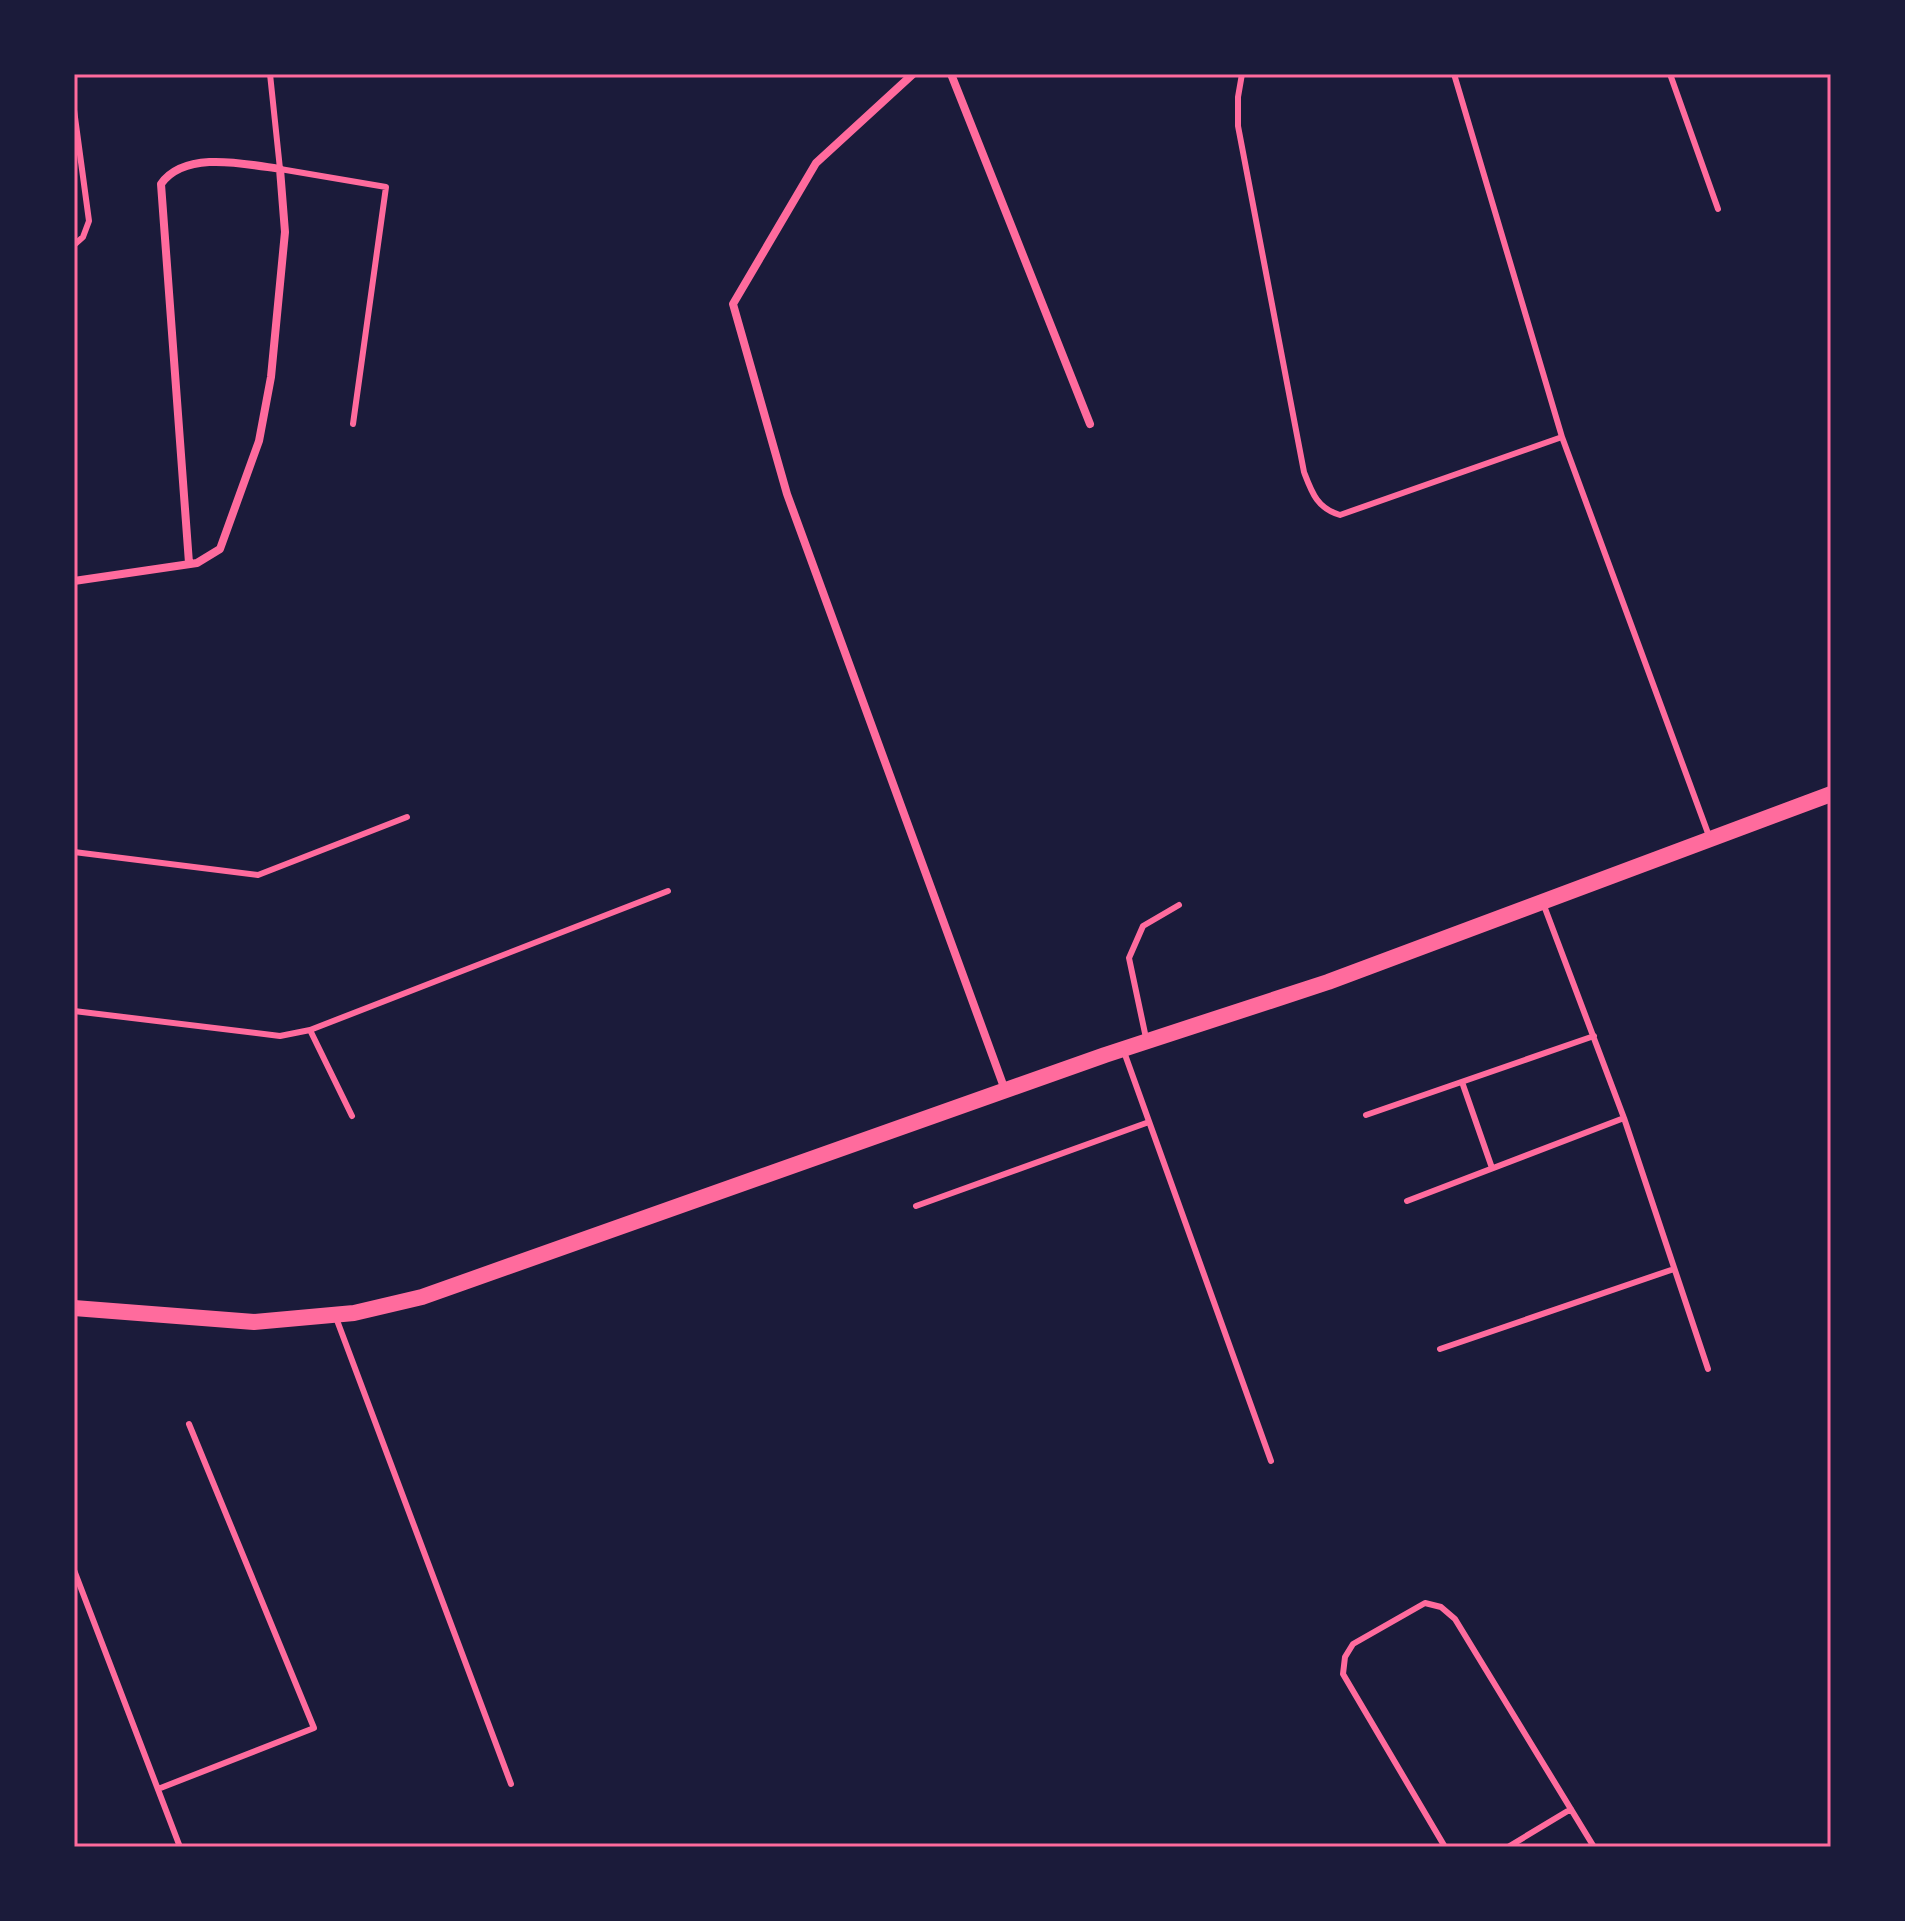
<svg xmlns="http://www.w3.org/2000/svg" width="1905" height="1921" viewBox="0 0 1905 1921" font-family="'Archivo Narrow',sans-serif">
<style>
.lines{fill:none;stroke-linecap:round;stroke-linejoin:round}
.service{stroke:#ff6b9d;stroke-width:6}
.minor{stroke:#ff6b9d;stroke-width:8}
.secondary{stroke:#ff6b9d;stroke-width:16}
.neatline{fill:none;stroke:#ff6b9d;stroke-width:3}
</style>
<rect width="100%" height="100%" fill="#1b1b3a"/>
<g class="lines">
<path class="service" d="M 270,74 L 280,169 L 386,187 L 353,424
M 1242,74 L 1238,97 L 1238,126 L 1304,472 C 1312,493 1317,508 1340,515 L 1562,437
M 1454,74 L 1562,437 L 1709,836
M 1670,74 L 1718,209
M 74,110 L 89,221 L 83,237 L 74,245
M 74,852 L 258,875 L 407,817
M 1543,903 L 1624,1118 L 1708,1369
M 74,1011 L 280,1036 L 310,1030 L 668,891
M 310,1030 L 352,1116
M 1146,1038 L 1129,958 L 1143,926 L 1179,905
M 1123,1049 L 1271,1461
M 1462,1082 L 1492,1168
M 1366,1115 L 1594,1036
M 1407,1201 L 1624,1118
M 916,1206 L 1149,1122
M 335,1315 L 511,1784
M 1440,1349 L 1674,1269
M 74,1570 L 180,1847
M 158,1789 L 314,1728 L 189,1424
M 1445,1847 L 1343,1674 L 1345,1657 L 1353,1644 L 1425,1603 L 1441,1607 L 1455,1619 L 1594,1847
M 1508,1847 L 1571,1809"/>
<path class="minor" d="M 913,74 L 816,163 L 733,304 L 787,494 L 1005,1090
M 951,74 L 1090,424
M 74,581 L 197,563 L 220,549 L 259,441 L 271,377 L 285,232 L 280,169 C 245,164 185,150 161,184 L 189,563"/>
<path class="secondary" d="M 74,1308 L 254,1322 L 354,1313 L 422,1297 L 1105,1055 L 1328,982 L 1831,794"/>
</g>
<rect width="1905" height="1921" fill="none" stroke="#1b1b3a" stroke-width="152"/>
<rect x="76" y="76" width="1753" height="1769" class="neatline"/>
</svg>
